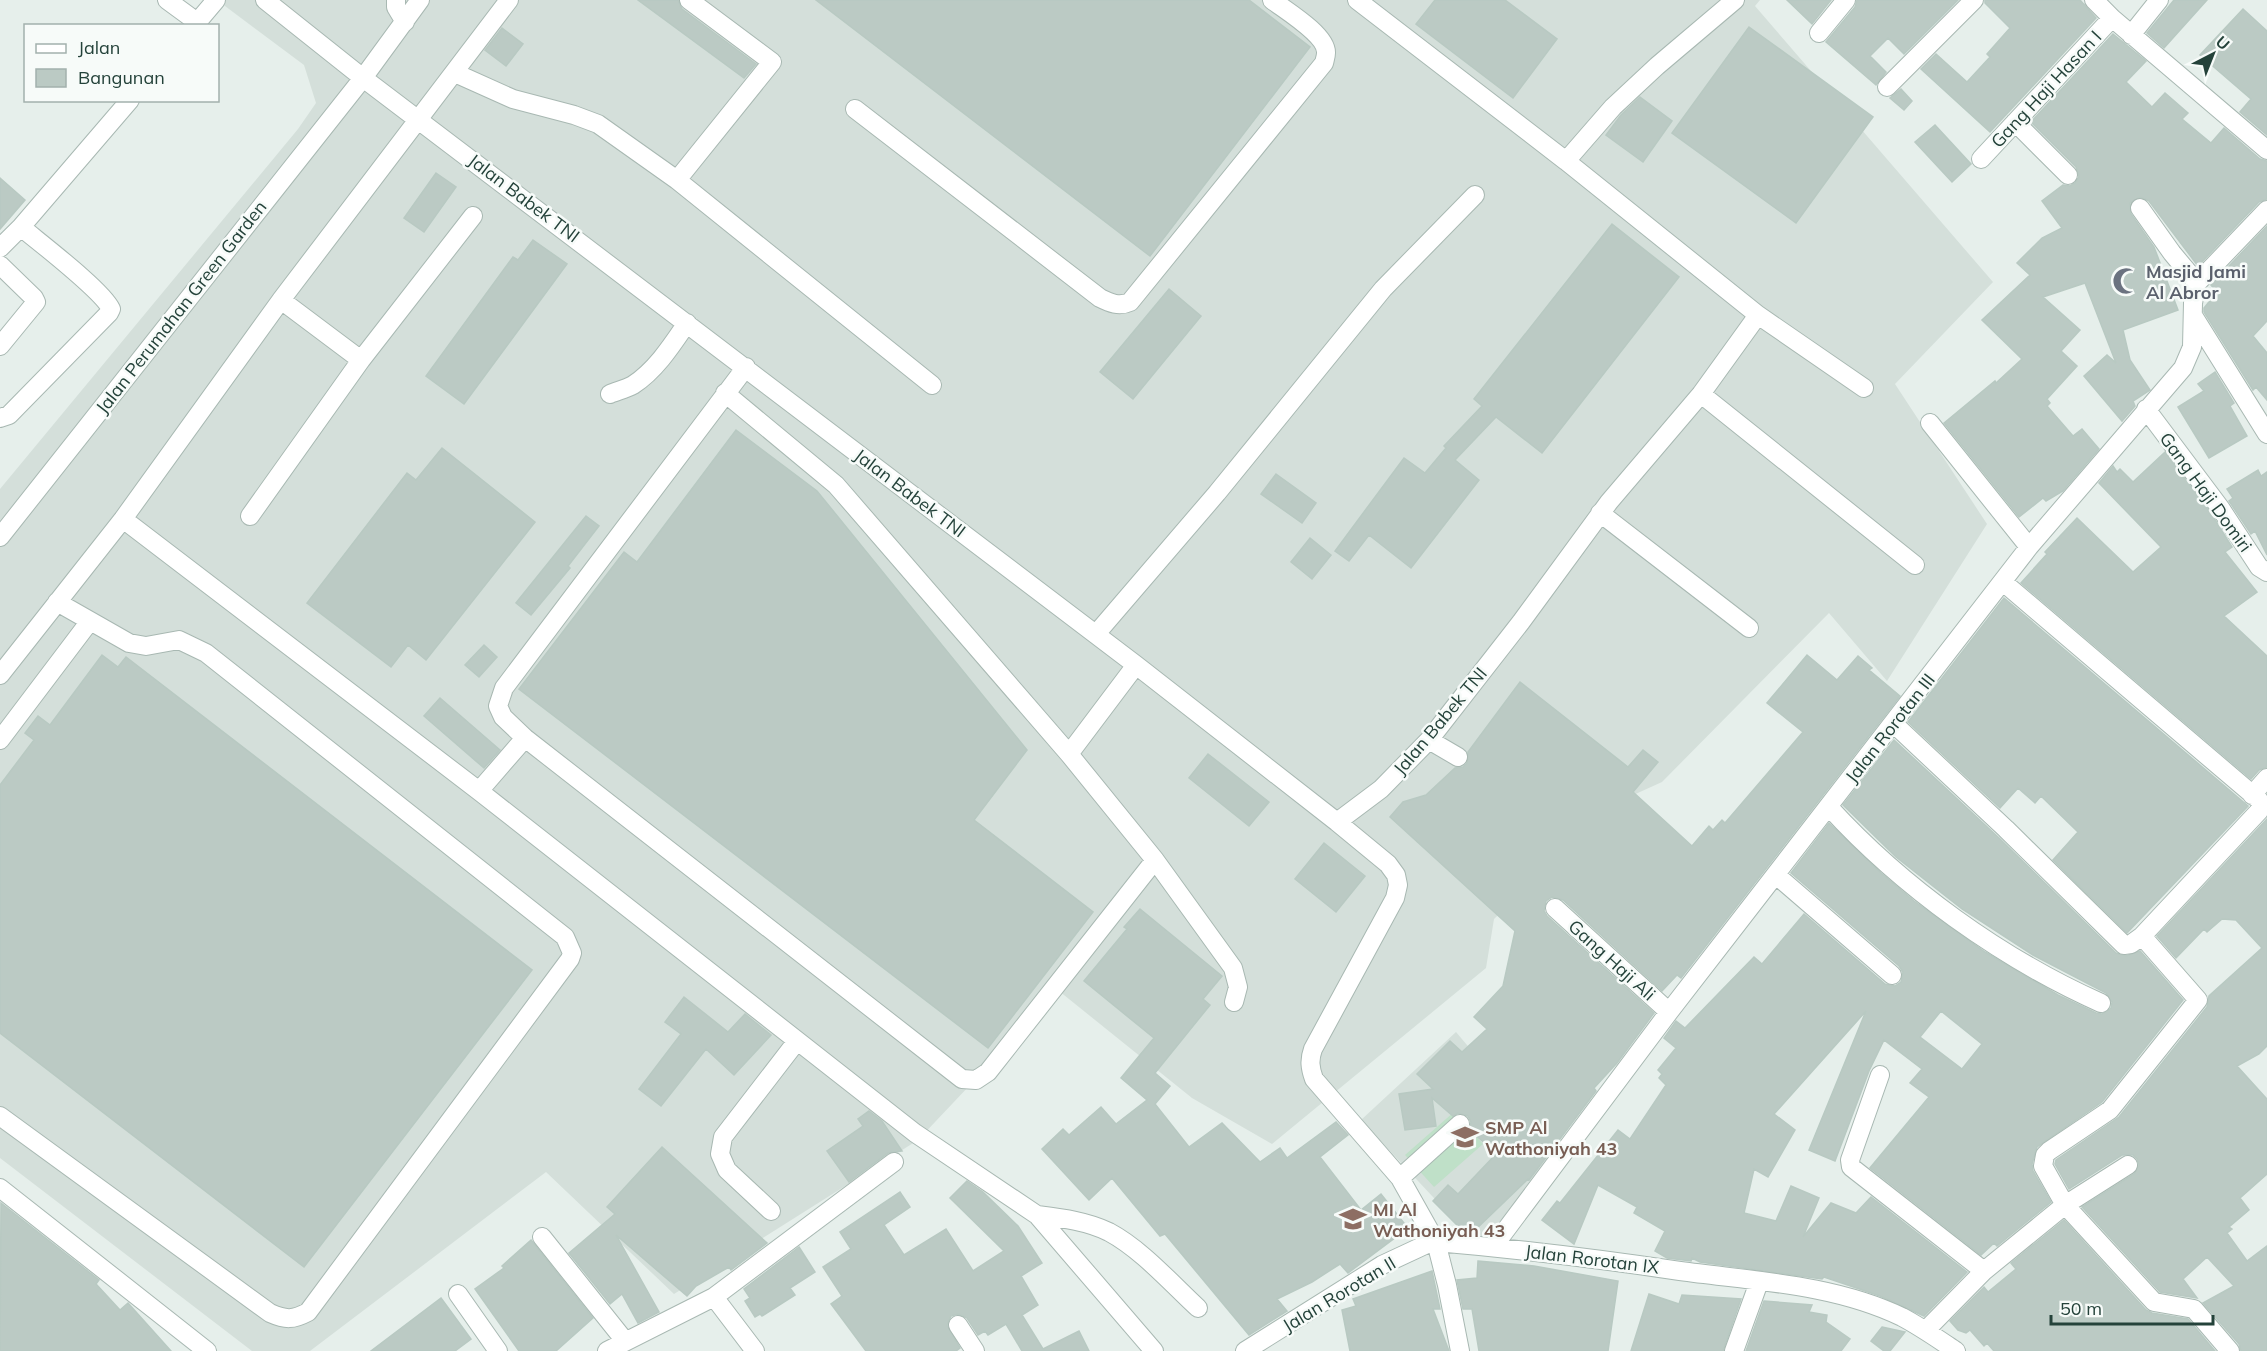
<svg xmlns="http://www.w3.org/2000/svg" width="2267" height="1351" viewBox="0 0 2267 1351" font-family="Mulish,sans-serif">
<style>
.built{fill:#d4dfda}
.green{fill:#bfe0c8}
.building{fill:#bbcac4;stroke:#b8c9c2;stroke-width:1.5;fill-rule:evenodd}
.lines{fill:none;stroke-linecap:round;stroke-linejoin:round}
.minor-casing{stroke:#a8b8b2;stroke-width:20}
.minor{stroke:#fff;stroke-width:18}
.labels{text-anchor:middle;dominant-baseline:central;stroke-width:5;stroke-linejoin:round;paint-order:stroke}
.street-label{font-size:18px;fill:#24423a;stroke:#f7fbf9}
.worship-label{font-size:18px;font-weight:bold;fill:#5b616d;stroke:#f7fbf9;text-anchor:start}
.education-label{font-size:18px;font-weight:bold;fill:#785e54;stroke:#f7fbf9;text-anchor:start}
</style>
<rect width="100%" height="100%" fill="#e6efeb"/>
<path class="built" d="M 217,0 L 1760,0 L 1755,6 L 1993,282 L 1895,384 L 1987,524 L 1887,681 L 1829,613 L 1662,782 L 1609,806 L 1494,919 L 1486,968 L 1272,1144 L 1192,1098 L 1059,991 L 918,1140 L 674,1294 L 546,1172 L 310,1351 L 252,1351 L 0,1158 L 0,489 L 298,129 L 316,103 L 304,65 Z
M 1456,1032 L 1483,1064 L 1495,1085 L 1571,1155 L 1476,1243 L 1361,1120 Z"/>
<path class="green" d="M 1454,1112 L 1483,1144 L 1434,1187 L 1405,1155 Z"/>
<path class="building" d="M 638,0 L 678,0 L 682,9 L 756,64 L 744,78 Z
M 816,0 L 1249,0 L 1310,47 L 1150,256 Z
M 1435,0 L 1505,0 L 1557,39 L 1513,98 L 1416,24 Z
M 1787,0 L 1831,0 L 1812,24 Z
M 1857,0 L 1958,0 L 1904,54 L 1888,38 L 1870,56 L 1886,72 L 1876,85 L 1826,42 L 1855,7 Z
M 1985,0 L 2080,0 L 2096,18 L 1990,132 L 1921,69 L 1936,54 L 1967,82 L 1990,57 L 1987,54 L 2010,28 L 1985,3 Z
M 2174,0 L 2207,0 L 2164,48 L 2147,33 Z
M 2243,9 L 2267,31 L 2267,135 L 2240,112 L 2251,99 L 2200,55 Z
M 1749,27 L 1873,117 L 1796,223 L 1672,133 Z
M 502,28 L 523,44 L 506,66 L 485,50 Z
M 2113,34 L 2146,61 L 2126,82 L 2152,107 L 2165,93 L 2188,113 L 2182,119 L 2211,143 L 2224,128 L 2260,159 L 2267,161 L 2267,199 L 2259,202 L 2198,266 L 2149,201 L 2140,197 L 2130,203 L 2131,214 L 2154,247 L 2178,310 L 2123,330 L 2130,360 L 2150,390 L 2133,401 L 2135,406 L 2122,421 L 2084,376 L 2107,355 L 2116,363 L 2085,283 L 2043,297 L 2080,330 L 2061,351 L 2077,366 L 2047,399 L 2050,403 L 2047,406 L 2073,436 L 2082,429 L 2099,449 L 2063,491 L 2046,501 L 2043,498 L 2019,517 L 1944,423 L 1995,381 L 1996,383 L 2022,359 L 1982,320 L 2030,275 L 2017,263 L 2042,238 L 2062,228 L 2042,201 L 2063,185 L 2070,186 L 2075,183 L 2079,177 L 2076,167 L 2031,122 Z
M 1901,89 L 1912,101 L 1904,110 L 1890,98 Z
M 1640,97 L 1672,121 L 1643,162 L 1606,135 L 1621,115 Z
M 1935,125 L 1971,164 L 1952,182 L 1915,142 Z
M 436,173 L 456,187 L 424,232 L 404,218 Z
M 0,178 L 25,200 L 0,229 Z
M 1612,224 L 1679,277 L 1542,453 L 1496,417 L 1455,460 L 1479,480 L 1411,568 L 1369,535 L 1349,561 L 1335,551 L 1404,458 L 1425,473 L 1446,448 L 1444,446 L 1482,406 L 1474,399 Z
M 2267,226 L 2267,321 L 2253,336 L 2267,353 L 2267,400 L 2256,387 L 2253,390 L 2204,312 L 2204,308 L 2217,292 L 2211,285 Z
M 533,240 L 567,264 L 464,404 L 426,376 L 513,257 L 518,260 Z
M 1169,289 L 1201,316 L 1133,399 L 1100,372 Z
M 2215,372 L 2234,403 L 2230,406 L 2247,436 L 2209,458 L 2178,407 L 2204,391 L 2198,384 Z
M 736,430 L 817,491 L 1027,750 L 974,820 L 1093,912 L 988,1048 L 519,689 L 624,552 L 637,562 Z
M 442,448 L 535,522 L 426,660 L 408,645 L 391,667 L 307,603 L 407,473 L 416,480 Z
M 2165,452 L 2212,515 L 2232,547 L 2225,552 L 2257,592 L 2224,616 L 2267,656 L 2267,767 L 2259,770 L 2251,779 L 2021,583 L 2047,554 L 2045,552 L 2077,518 L 2133,572 L 2161,547 L 2099,483 L 2113,466 L 2117,472 L 2120,469 L 2133,482 Z
M 2258,470 L 2261,476 L 2267,472 L 2267,555 L 2255,531 L 2251,534 L 2229,501 L 2233,498 L 2227,489 Z
M 1276,474 L 1316,503 L 1302,523 L 1261,494 Z
M 586,516 L 599,526 L 568,566 L 570,568 L 531,615 L 516,603 Z
M 1310,538 L 1331,555 L 1312,579 L 1291,562 Z
M 2004,598 L 2248,806 L 2127,933 L 2053,860 L 2078,832 L 2041,796 L 2035,803 L 2018,788 L 2000,808 L 1908,722 Z
M 484,645 L 497,657 L 479,677 L 465,665 Z
M 102,655 L 118,667 L 126,657 L 532,970 L 304,1267 L 0,1033 L 0,785 L 34,740 L 25,733 L 38,716 L 50,725 Z
M 1807,655 L 1837,680 L 1858,656 L 1872,668 L 1869,670 L 1900,696 L 1681,978 L 1677,975 L 1662,991 L 1563,900 L 1552,897 L 1546,901 L 1544,911 L 1547,916 L 1654,1013 L 1617,1063 L 1594,1088 L 1596,1091 L 1529,1180 L 1528,1179 L 1471,1234 L 1465,1233 L 1433,1201 L 1448,1185 L 1458,1194 L 1497,1153 L 1469,1130 L 1471,1122 L 1468,1116 L 1458,1113 L 1453,1116 L 1432,1098 L 1436,1126 L 1405,1130 L 1399,1094 L 1433,1089 L 1417,1074 L 1450,1041 L 1462,1052 L 1487,1029 L 1474,1017 L 1503,986 L 1515,931 L 1390,817 L 1403,802 L 1426,795 L 1455,768 L 1463,767 L 1467,763 L 1468,752 L 1520,682 L 1628,767 L 1643,750 L 1658,762 L 1633,792 L 1692,846 L 1709,826 L 1713,830 L 1722,820 L 1725,823 L 1803,732 L 1767,703 Z
M 440,698 L 500,750 L 484,768 L 424,716 Z
M 1894,740 L 1998,837 L 2116,953 L 2126,956 L 2140,951 L 2183,1000 L 2102,1102 L 2037,1147 L 2032,1164 L 2033,1171 L 2051,1202 L 1997,1246 L 1994,1243 L 1981,1255 L 1870,1168 L 1929,1097 L 1910,1083 L 1922,1069 L 1884,1040 L 1869,1071 L 1835,1161 L 1809,1150 L 1866,1011 L 1774,1114 L 1795,1130 L 1768,1177 L 1754,1169 L 1744,1213 L 1776,1221 L 1791,1186 L 1819,1198 L 1803,1237 L 1831,1203 L 1856,1213 L 1871,1197 L 1967,1272 L 1924,1316 L 1880,1296 L 1824,1277 L 1822,1279 L 1700,1262 L 1692,1258 L 1691,1261 L 1667,1258 L 1655,1251 L 1665,1231 L 1634,1213 L 1637,1207 L 1598,1185 L 1574,1244 L 1542,1220 L 1557,1201 L 1560,1203 L 1618,1130 L 1630,1139 L 1666,1085 L 1659,1078 L 1662,1074 L 1658,1070 L 1676,1048 L 1664,1038 L 1676,1021 L 1685,1028 L 1754,957 L 1762,964 L 1804,914 L 1885,984 L 1895,986 L 1901,982 L 1903,972 L 1899,966 L 1791,873 L 1829,823 L 1881,873 L 1914,901 L 1985,952 L 2058,995 L 2096,1013 L 2102,1014 L 2111,1008 L 2112,1002 L 2106,993 L 2033,955 L 1962,909 L 1896,857 L 1843,805 ZM 1941,1011 L 1982,1044 L 1962,1069 L 1920,1037 Z
M 1208,754 L 1269,802 L 1249,826 L 1189,778 Z
M 2267,819 L 2267,1046 L 2259,1054 L 2237,1066 L 2267,1099 L 2267,1174 L 2240,1198 L 2249,1210 L 2229,1227 L 2232,1229 L 2227,1233 L 2247,1261 L 2267,1246 L 2267,1351 L 2241,1351 L 2239,1344 L 2203,1303 L 2234,1286 L 2207,1257 L 2183,1279 L 2197,1298 L 2160,1292 L 2082,1207 L 2134,1174 L 2139,1165 L 2137,1159 L 2133,1155 L 2122,1155 L 2069,1189 L 2055,1164 L 2056,1160 L 2119,1117 L 2207,1007 L 2209,996 L 2262,948 L 2236,920 L 2222,919 L 2207,932 L 2204,929 L 2176,958 L 2157,936 Z
M 1324,843 L 1365,876 L 1336,912 L 1295,879 Z
M 1140,909 L 1222,976 L 1203,999 L 1210,1005 L 1155,1073 L 1170,1086 L 1155,1104 L 1189,1147 L 1222,1123 L 1260,1162 L 1280,1148 L 1287,1158 L 1336,1122 L 1348,1135 L 1320,1157 L 1361,1210 L 1381,1194 L 1408,1228 L 1348,1273 L 1340,1264 L 1312,1282 L 1277,1299 L 1287,1311 L 1249,1335 L 1165,1234 L 1160,1236 L 1112,1178 L 1089,1200 L 1042,1149 L 1063,1129 L 1069,1135 L 1101,1107 L 1116,1124 L 1147,1100 L 1121,1078 L 1154,1038 L 1084,981 L 1127,929 L 1124,927 Z
M 684,997 L 728,1032 L 745,1014 L 771,1035 L 734,1075 L 706,1049 L 661,1106 L 639,1089 L 681,1034 L 665,1022 Z
M 869,1111 L 882,1121 L 902,1151 L 888,1153 L 849,1182 L 827,1151 L 863,1126 L 858,1119 Z
M 662,1147 L 767,1243 L 731,1270 L 729,1267 L 696,1286 L 687,1296 L 616,1235 L 659,1312 L 638,1323 L 622,1294 L 610,1304 L 569,1253 L 615,1214 L 607,1207 Z
M 967,1181 L 983,1192 L 1018,1226 L 1042,1263 L 1021,1276 L 1038,1305 L 1022,1315 L 1043,1349 L 1079,1331 L 1089,1351 L 1022,1351 L 1006,1324 L 988,1335 L 985,1331 L 978,1335 L 967,1318 L 958,1314 L 951,1316 L 947,1325 L 960,1348 L 956,1351 L 866,1351 L 831,1304 L 842,1296 L 823,1267 L 851,1249 L 840,1232 L 900,1192 L 910,1207 L 884,1225 L 904,1255 L 946,1229 L 973,1271 L 1004,1251 L 950,1198 Z
M 1,1203 L 99,1280 L 96,1284 L 120,1310 L 128,1303 L 171,1351 L 0,1351 Z
M 2064,1220 L 2146,1310 L 2152,1313 L 2188,1319 L 2215,1351 L 1994,1351 L 1987,1343 L 1984,1346 L 1970,1330 L 1966,1333 L 1958,1330 L 1950,1321 L 1984,1287 L 1988,1292 L 2016,1269 L 2011,1263 Z
M 531,1240 L 593,1318 L 556,1351 L 519,1351 L 475,1289 L 504,1268 L 502,1266 Z
M 799,1247 L 815,1272 L 790,1288 L 795,1295 L 762,1316 L 760,1314 L 755,1317 L 745,1301 L 750,1298 L 744,1289 Z
M 1478,1261 L 1534,1266 L 1618,1281 L 1608,1351 L 1479,1351 L 1472,1309 L 1463,1309 L 1457,1280 L 1477,1278 Z
M 1432,1271 L 1440,1309 L 1433,1309 L 1449,1351 L 1350,1351 L 1342,1310 L 1356,1306 L 1353,1299 Z
M 1649,1294 L 1679,1304 L 1682,1295 L 1741,1299 L 1723,1351 L 1631,1351 Z
M 441,1298 L 471,1339 L 455,1351 L 371,1351 Z
M 1764,1301 L 1812,1305 L 1809,1312 L 1827,1315 L 1826,1322 L 1850,1339 L 1841,1351 L 1746,1351 Z
M 1882,1327 L 1905,1332 L 1890,1351 L 1884,1351 L 1871,1341 Z"/>
<g class="lines">
<defs>
<path id="minor" d="M 167,0 L 197,22
M 265,0 L 363,78 L 1136,665 L 1337,822 L 1388,864 L 1396,875 L 1398,885 L 1395,898 L 1313,1049 C 1309,1060 1310,1068 1314,1079 L 1400,1178 L 1436,1242 L 1447,1285 L 1460,1351
M 396,0 L 396,7 L 405,22
M 1357,0 L 1566,161 L 1613,107 L 1657,66 L 1735,0
M 2094,0 L 2112,18 L 2267,150
M 194,26 L 216,0
M 1819,33 L 1846,0
M 2131,35 L 2159,0
M 455,73 L 513,99 L 574,115 L 598,124 L 677,180 L 932,385
M 1887,87 L 1974,0
M 855,109 L 1100,298 C 1110,303 1119,307 1130,302 L 1324,63 C 1325,59 1326,56 1326,53 C 1327,35 1285,10 1272,0
M 2015,122 L 2068,175
M 1981,159 L 2112,18
M 677,180 L 772,62 L 689,0
M 2140,208 L 2172,253 L 2197,283
M 0,248 L 21,227 L 130,100
M 0,265 L 34,298 L 36,302 L 0,346
M 281,300 L 361,360
M 1758,315 L 1864,388
M 2194,317 L 2267,434
M 746,367 L 504,688 L 498,706 L 503,717 L 525,738 L 962,1079 L 976,1080 L 988,1072 L 1155,860
M 725,393 L 836,485 L 1069,754 L 1155,860 L 1233,968 L 1238,987 L 1234,1002
M 610,394 C 617,391 626,389 633,385 C 656,370 672,345 687,323
M 1701,394 L 1915,565
M 2146,409 L 2221,509 L 2259,567 L 2267,572
M 0,418 L 9,415 L 109,313 L 111,309 C 102,290 40,243 21,227
M 1930,423 L 2029,547
M 1600,513 L 1749,628
M 250,516 L 361,360 L 473,216
M 123,519 L 479,791 L 915,1133 L 1037,1215 L 1154,1351
M 0,537 L 363,78 L 420,0
M 1096,634 L 1217,493 L 1383,289 L 1475,195
M 0,675 L 123,519 L 281,300 L 509,0
M 1893,723 L 2006,829 L 2124,945 L 2131,944 L 2142,936 L 2259,811 L 2261,804 L 2259,800 L 2003,582
M 0,740 L 90,621
M 1429,740 L 1458,757
M 1069,754 L 1136,665
M 479,791 L 525,738
M 2252,795 L 2267,778
M 1829,807 C 1902,887 2002,959 2101,1003
M 1337,822 L 1381,789 L 1429,740 L 1521,622 L 1609,502 L 1701,394 L 1758,315 L 1566,161
M 1776,875 L 1892,975
M 1555,908 L 1669,1012
M 2142,936 L 2198,1000 L 2110,1110 L 2049,1151 L 2045,1155 L 2043,1166 L 2065,1205 L 2154,1302 L 2194,1309 L 2230,1351
M 1880,1075 L 1850,1160 L 1851,1167 L 1984,1271
M 0,1116 L 270,1313 C 286,1320 293,1320 308,1312 L 570,959 L 572,953 L 565,937 L 206,653 L 179,640 L 146,646 L 129,643 L 57,602
M 1400,1178 L 1460,1124
M 0,1188 L 207,1351
M 771,1211 L 727,1170 L 720,1154 L 723,1137 L 797,1041
M 1037,1215 C 1061,1218 1087,1221 1109,1232 C 1141,1249 1171,1283 1198,1308
M 542,1237 L 625,1341
M 1493,1247 L 1669,1012 L 2029,547 L 2183,368 L 2192,347 L 2193,303 L 2197,283 L 2267,210
M 458,1294 L 498,1351
M 714,1297 L 755,1351
M 958,1325 L 975,1351
M 1926,1330 L 1984,1271 L 2065,1205 L 2128,1165
M 607,1351 L 714,1297 L 894,1162
M 1245,1351 L 1382,1265 L 1427,1244 L 1436,1242 C 1518,1249 1599,1259 1680,1271 C 1753,1281 1834,1284 1902,1317 C 1921,1327 1938,1339 1956,1351
M 1734,1351 L 1759,1282"/>
</defs>
<use href="#minor" class="minor-casing"/>
<use href="#minor" class="minor"/>
</g>
<defs>
<symbol id="mosque-bare" viewBox="-9 -9 18 18"><path d="M3.5-4.9A6 6 0 1 0 3.5 4.9A5 5 0 1 1 3.5-4.9Z" fill="#6b7280" stroke="#f7fbf9" stroke-width="2.5" paint-order="stroke"/></symbol>
<symbol id="school-bare" viewBox="-9 -9 18 18"><path d="M0-5L7-2L0 1L-7-2ZM-4 1L0 2.5L4 1V4Q0 6-4 4Z" fill="#8d6e63" stroke="#f7fbf9" stroke-width="2.5" paint-order="stroke"/></symbol>
</defs>
<g fill-rule="evenodd">
<use href="#mosque-bare" x="2107" y="262" width="38" height="38"/>
<use href="#school-bare" x="1446" y="1118" width="38" height="38"/>
<use href="#school-bare" x="1334" y="1200" width="38" height="38"/>
</g>
<g class="labels">
<g class="street-label">
<text transform="translate(2046 89) rotate(-47)">Gang Haji Hasan I</text>
<text transform="translate(524 198) rotate(37)">Jalan Babek TNI</text>
<text transform="translate(181 307) rotate(-52)">Jalan Perumahan Green Garden</text>
<text transform="translate(2206 492) rotate(54)">Gang Haji Domiri</text>
<text transform="translate(910 493) rotate(37)">Jalan Babek TNI</text>
<text transform="translate(1440 721) rotate(-50)">Jalan Babek TNI</text>
<text transform="translate(1890 728) rotate(-52)">Jalan Rorotan III</text>
<text transform="translate(1612 960) rotate(42)">Gang Haji Ali</text>
<text transform="translate(1592 1259) rotate(7)">Jalan Rorotan IX</text>
<text transform="translate(1339 1294) rotate(-31)">Jalan Rorotan II</text>
</g>
<g class="worship-label">
<text x="2146" y="271">Masjid Jami<tspan x="2146" dy="21">Al Abror</tspan></text>
</g>
<g class="education-label">
<text x="1485" y="1127">SMP Al<tspan x="1485" dy="21">Wathoniyah 43</tspan></text>
<text x="1373" y="1209">MI Al<tspan x="1373" dy="21">Wathoniyah 43</tspan></text>
</g>
</g>
<rect x="24" y="24" width="195" height="78" fill="#f7fbf9" stroke="#a3b1ad" stroke-width="1.5"/>
<rect x="36" y="44" width="30" height="9" fill="#ffffff" stroke="#a3b1ad" stroke-width="1.5"/>
<text x="78" y="54" font-size="18" fill="#24423a">Jalan</text>
<rect x="36" y="69" width="30" height="18" fill="#bbcac4" stroke="#a3b1ad" stroke-width="1.5"/>
<text x="78" y="84" font-size="18" fill="#24423a">Bangunan</text>
<g transform="translate(2213 54) rotate(42)" stroke="#f7fbf9" stroke-width="4.5" paint-order="stroke">
<path d="M0-4.5L10 22L0 15L-10 22Z" fill="#24423a"/>
<text y="-9" font-size="16" font-weight="bold" text-anchor="middle" fill="#24423a">U</text>
</g>
<path d="M2051 1315v9h162v-9" fill="none" stroke="#24423a" stroke-width="3"/>
<text x="2060" y="1315" font-size="18" fill="#24423a" stroke="#f7fbf9" stroke-width="4.5" paint-order="stroke">50 m</text>
</svg>
